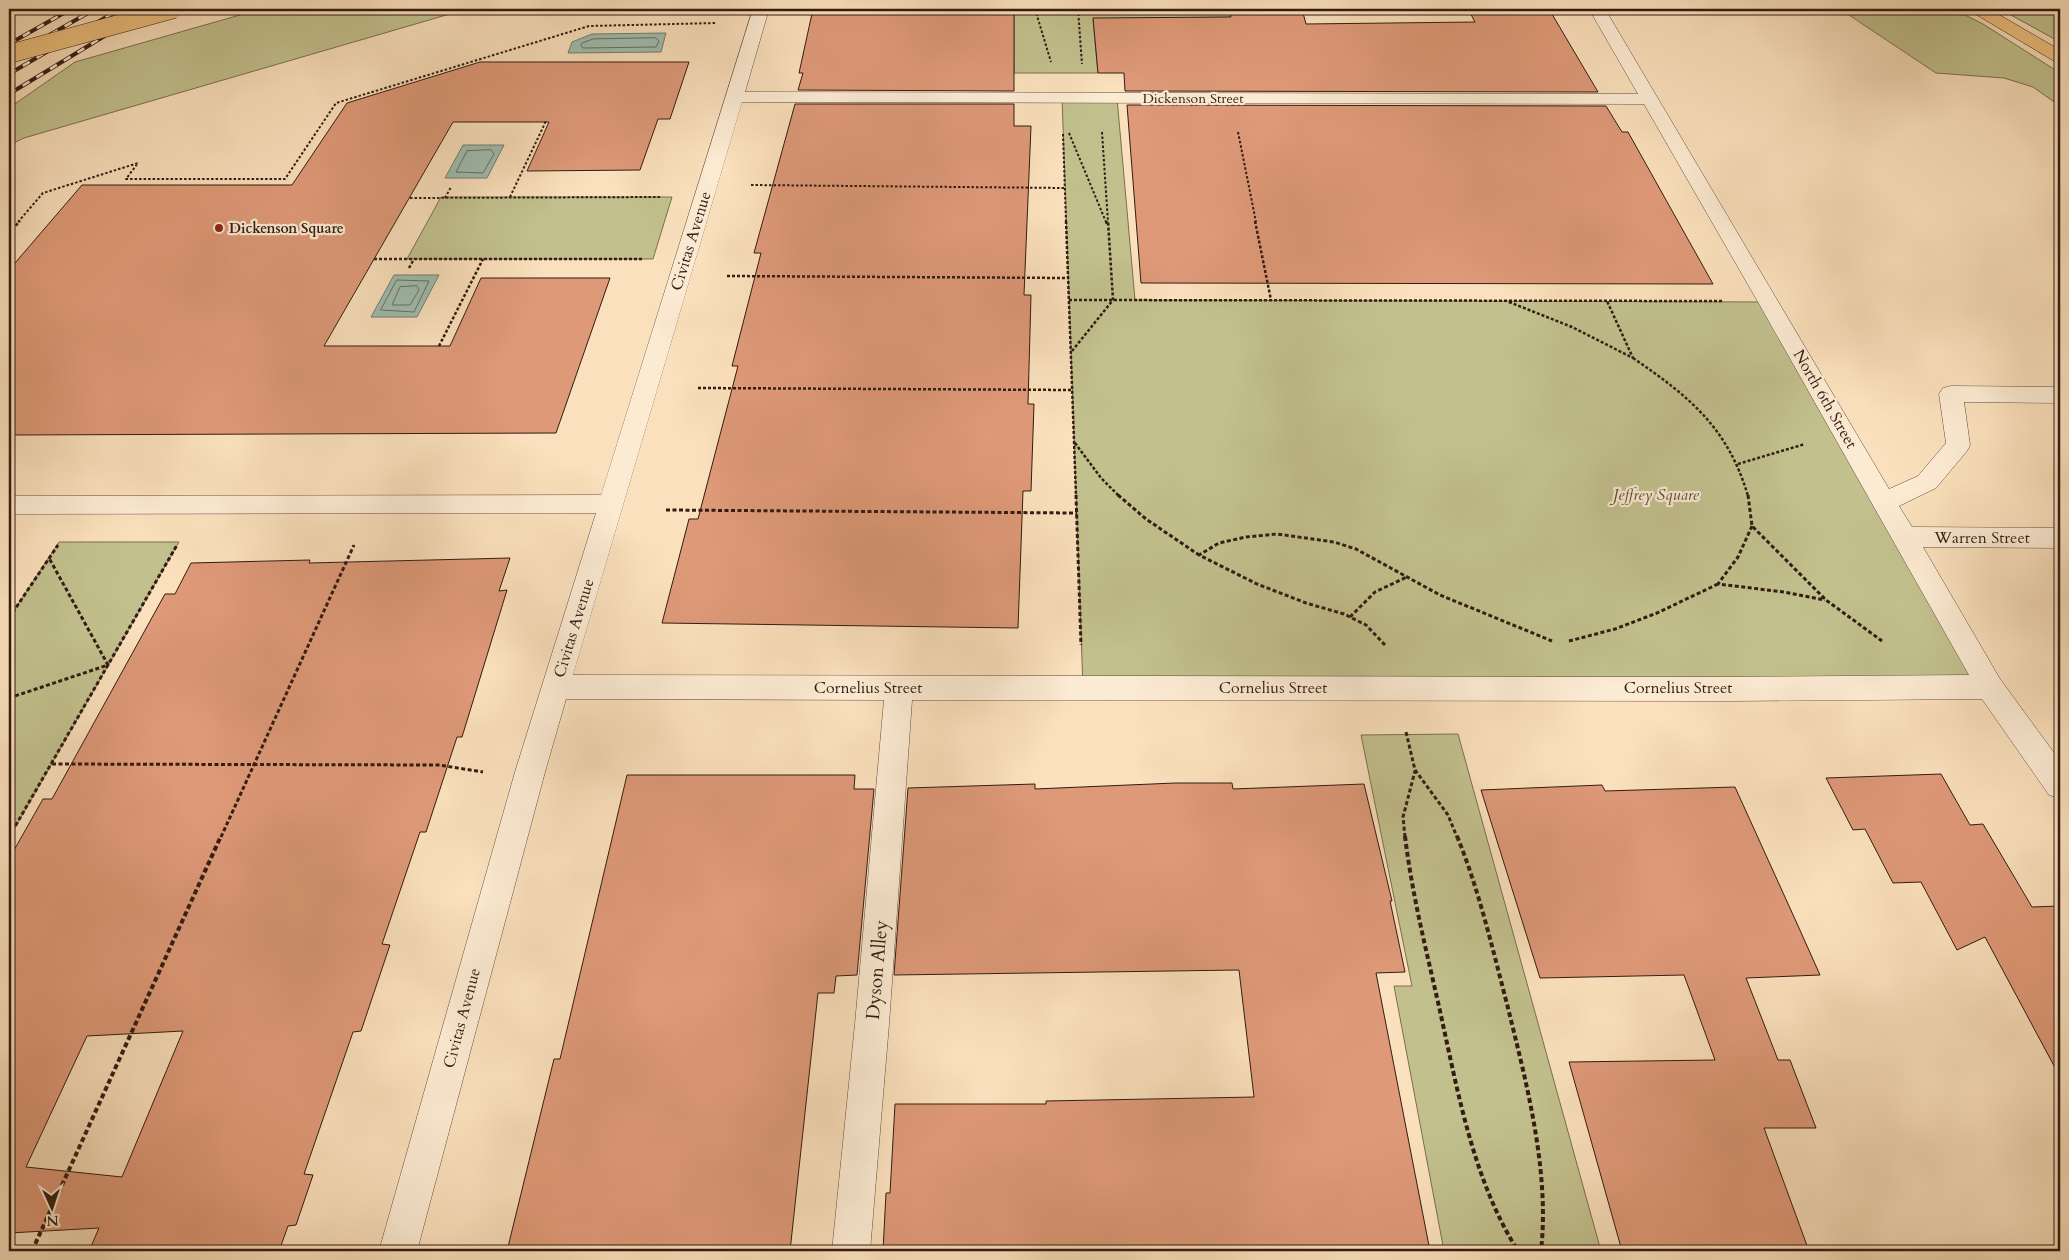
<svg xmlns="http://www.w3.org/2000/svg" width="2069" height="1260" viewBox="0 0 2069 1260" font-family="Cardo,serif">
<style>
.green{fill:#c2c18e;stroke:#7a6e50}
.water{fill:#9ebdaf;stroke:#737c71}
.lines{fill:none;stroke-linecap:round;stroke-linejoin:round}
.shore{stroke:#686c61;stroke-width:1}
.building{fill:#de9978;stroke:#321b13;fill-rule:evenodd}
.minor-casing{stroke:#644c3d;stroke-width:1}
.highway-casing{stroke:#321b13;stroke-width:1}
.path-far3{stroke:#321b13;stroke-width:2;stroke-dasharray:2.5 2;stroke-linecap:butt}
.path-far2{stroke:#321b13;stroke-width:2.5;stroke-dasharray:3 2;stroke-linecap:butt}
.path-far1{stroke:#321b13;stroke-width:3;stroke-dasharray:4 2.5;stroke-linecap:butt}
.path{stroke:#321b13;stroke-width:4;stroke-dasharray:5 3;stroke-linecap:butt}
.minor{fill:#fcebd3;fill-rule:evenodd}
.highway{fill:#edc07e;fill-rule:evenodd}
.rail-casing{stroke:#321b13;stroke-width:4}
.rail{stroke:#fcebd3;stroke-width:2.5;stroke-dasharray:8;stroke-linecap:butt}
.highway-bridge-casing{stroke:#321b13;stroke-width:19;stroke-linecap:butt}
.highway-bridge{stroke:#edc07e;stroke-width:18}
.poi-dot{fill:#8f2418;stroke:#fcebd3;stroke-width:2}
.labels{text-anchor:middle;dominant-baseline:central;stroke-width:4.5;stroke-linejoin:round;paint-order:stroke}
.far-street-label{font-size:14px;fill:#321b13;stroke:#fcebd3}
.far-poi-label{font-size:14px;font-weight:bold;fill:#321b13;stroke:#fcebd3;text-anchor:start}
.street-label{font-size:16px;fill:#321b13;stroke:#fcebd3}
.park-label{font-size:16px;font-style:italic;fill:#5d4d38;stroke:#fcebd3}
.near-street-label{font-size:19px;fill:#321b13;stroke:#fcebd3}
</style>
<rect width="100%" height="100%" fill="#fae0bc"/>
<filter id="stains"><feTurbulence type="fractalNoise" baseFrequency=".004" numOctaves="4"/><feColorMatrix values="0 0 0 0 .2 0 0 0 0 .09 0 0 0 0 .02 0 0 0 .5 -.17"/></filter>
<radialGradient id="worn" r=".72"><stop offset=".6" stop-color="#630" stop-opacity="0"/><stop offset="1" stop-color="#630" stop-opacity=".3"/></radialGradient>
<path class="green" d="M 261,9 L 467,9 L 24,138 L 9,145 L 9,108 L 75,62 Z
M 1014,9 L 1229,9 L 1231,17 L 1093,19 L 1098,73 L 1014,73 Z
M 1840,9 L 1953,9 L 1983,24 L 2060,73 L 2060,106 L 2033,87 L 2004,78 L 1936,73 Z
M 2000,9 L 2060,9 L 2060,42 Z
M 1062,98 L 1117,98 L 1135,300 L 1769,302 L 1990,687 L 1083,688 Z
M 441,197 L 672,197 L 653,259 L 407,259 Z
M 59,542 L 179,542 L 9,838 L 9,618 Z
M 1458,734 L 1601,1251 L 1444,1251 L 1394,986 L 1412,986 L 1361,735 Z"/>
<path class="water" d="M 666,33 L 661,52 L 568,53 L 572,42 L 592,34 Z
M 463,145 L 504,145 L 487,178 L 445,178 Z
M 394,275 L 439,275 L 417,317 L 371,317 Z"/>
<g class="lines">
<path class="shore" d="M 656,38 L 659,41 L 656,47 L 583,48 L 581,46 L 582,43 L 593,39 Z
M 491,150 L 494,154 L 483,173 L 456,172 L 467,151 Z
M 397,280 L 429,281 L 414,312 L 381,310 Z
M 417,286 L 419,290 L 410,305 L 392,305 L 400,287 Z"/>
</g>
<path class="building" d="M 813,9 L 1014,9 L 1014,91 L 798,90 L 803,73 L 799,73 Z
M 1229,9 L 1302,9 L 1306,24 L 1475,22 L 1468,9 L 1549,9 L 1598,92 L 1125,91 L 1124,73 L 1098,73 L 1093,18 L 1231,17 Z
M 480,62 L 689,62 L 670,119 L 658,119 L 640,170 L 527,171 L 549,122 L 453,122 L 324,346 L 450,346 L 481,278 L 610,278 L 556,433 L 9,435 L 9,270 L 82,185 L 292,185 L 347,103 Z
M 795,104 L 1014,104 L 1014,126 L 1031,126 L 1024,295 L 1031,295 L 1028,404 L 1034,404 L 1031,491 L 1023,491 L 1018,628 L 662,623 L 689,519 L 698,519 L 738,366 L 732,366 L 761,253 L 754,253 Z
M 1127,105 L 1606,106 L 1622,132 L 1628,132 L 1713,284 L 1141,283 Z
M 510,558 L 499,591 L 507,590 L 462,737 L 457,737 L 426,832 L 420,832 L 382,944 L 390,945 L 361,1031 L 353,1032 L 304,1174 L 313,1175 L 296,1225 L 288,1226 L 279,1251 L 89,1251 L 99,1228 L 9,1233 L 9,859 L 43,799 L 52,799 L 165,594 L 175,594 L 191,563 L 310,560 L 309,563 ZM 183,1031 L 122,1177 L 26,1167 L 87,1036 Z
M 1941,774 L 1970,825 L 1983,824 L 2032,907 L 2060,906 L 2060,1077 L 1985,937 L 1957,950 L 1921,882 L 1893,883 L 1865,829 L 1853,830 L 1826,778 Z
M 627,775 L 855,775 L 854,789 L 874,789 L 857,975 L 836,976 L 834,993 L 818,993 L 790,1251 L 507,1251 L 554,1059 L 560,1059 Z
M 1175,783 L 1232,783 L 1233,789 L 1364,784 L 1392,901 L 1390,901 L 1405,972 L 1376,973 L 1430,1251 L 883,1251 L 886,1193 L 890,1193 L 895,1104 L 1046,1104 L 1046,1101 L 1254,1097 L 1239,970 L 894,975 L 908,788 L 1035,784 L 1035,789 Z
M 1602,785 L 1605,791 L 1735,787 L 1799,928 L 1820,975 L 1746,978 L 1778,1060 L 1790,1060 L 1816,1128 L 1764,1128 L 1809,1251 L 1622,1251 L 1569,1062 L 1715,1060 L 1684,975 L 1540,978 L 1481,790 Z"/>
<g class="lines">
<defs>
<path id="minor" d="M 753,9 L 769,9 L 745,92 L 1638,94 L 1589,9 L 1605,9 L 1889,489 L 1918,476 L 1946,443 L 1939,394 L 1943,388 L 1951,386 L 2060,387 L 2060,403 L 1964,402 L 1970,445 L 1967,451 L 1936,488 L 1899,506 L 1912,527 L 2060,528 L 2060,548 L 1923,547 L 2000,679 L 2060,761 L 2060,798 L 2049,795 L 1982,699 L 1731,701 L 912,700 L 889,1024 L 870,1251 L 832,1251 L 855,1024 L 884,700 L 566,699 L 545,772 L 417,1251 L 379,1251 L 515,772 L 596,513 L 9,514 L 9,496 L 601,495 ZM 742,102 L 1644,104 L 1758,302 L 1969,675 L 1731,677 L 573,675 Z"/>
<path id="highway" d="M 1970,9 L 1989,9 L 2060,50 L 2060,62 L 2054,61 L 1972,12 Z"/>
</defs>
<use href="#minor" class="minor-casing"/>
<use href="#highway" class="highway-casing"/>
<path class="path-far3" d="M 1035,9 L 1051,62
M 1078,9 L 1082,64
M 1102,132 L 1108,222
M 1238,132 L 1256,222
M 1069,133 L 1106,222
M 1063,134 L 1066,222
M 751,185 L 1065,188
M 510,197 L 546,121
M 410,198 L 662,197
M 445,198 L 451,187
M 18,222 L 43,193 L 138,163 L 126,179 L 285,179 L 336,103 L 589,26 L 716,23"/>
<path class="path-far2" d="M 1066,221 L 1076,496
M 1106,221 L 1107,224
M 1255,221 L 1271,300
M 9,233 L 20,221
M 374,259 L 642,259
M 409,268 L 414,259
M 727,276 L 1068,278
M 1069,300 L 1723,301
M 1509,302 L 1572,327 L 1633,358 L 1607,301
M 439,346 L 483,259
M 1072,351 L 1113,300 L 1108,221
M 1633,358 C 1690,397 1728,428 1748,496
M 698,388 L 1072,390
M 1075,443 L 1101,478 L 1119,496
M 1738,464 L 1805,444"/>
<path class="path-far1" d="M 1076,495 L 1081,645
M 1118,495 L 1146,519 L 1199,555
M 1748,495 L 1752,526 L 1826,600 L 1882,641
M 666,510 L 1077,513
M 1752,526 L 1738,557 L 1718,584 L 1784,592 L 1825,600
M 1350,617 L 1375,592 L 1407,577
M 9,618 L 58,545
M 1569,641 L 1615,629 L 1657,613 L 1718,584
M 1385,645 L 1366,625 L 1344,614 L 1306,603 L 1257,584 L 1199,555 L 1219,543 L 1246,537 L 1277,534 L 1334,542 L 1356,549 L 1440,595 L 1552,641
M 9,698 L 108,665 L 49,558
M 1406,732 L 1415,770 L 1448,815 L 1457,837
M 52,764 L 439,765 L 483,772
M 9,837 L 177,545
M 221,837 L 354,545
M 1405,837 L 1403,817 L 1415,771"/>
<path class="path" d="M 1405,836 C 1412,895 1427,953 1440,1011 C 1458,1092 1473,1180 1518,1251
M 1457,836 C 1479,890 1492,947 1507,1004 C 1526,1081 1550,1171 1541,1251
M 9,838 L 10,836
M 32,1251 L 221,836"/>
<use href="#minor" class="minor"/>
<use href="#highway" class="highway"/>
<defs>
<path id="rail" d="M 9,44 L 71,9
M 9,58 L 95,9
M 9,74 L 120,9
M 9,94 L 149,9"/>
</defs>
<use href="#rail" class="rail-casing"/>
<use href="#rail" class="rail"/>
<defs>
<path id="highway-bridge" d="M 9,54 L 174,9"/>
</defs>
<use href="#highway-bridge" class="highway-bridge-casing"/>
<use href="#highway-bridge" class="highway-bridge"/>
</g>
<circle class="poi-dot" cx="219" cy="228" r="5"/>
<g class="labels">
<g class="far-street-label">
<text x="1193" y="98">Dickenson Street</text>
</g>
<g class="far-poi-label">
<text x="229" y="228">Dickenson Square</text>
</g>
<g class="street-label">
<text transform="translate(691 241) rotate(-73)">Civitas Avenue</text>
<text transform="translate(1825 399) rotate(60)">North 6th Street</text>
<text x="1982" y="538">Warren Street</text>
<text transform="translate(574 628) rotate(-73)">Civitas Avenue</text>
<text x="868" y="688">Cornelius Street</text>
<text x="1273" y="688">Cornelius Street</text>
<text x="1678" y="688">Cornelius Street</text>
<text transform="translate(462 1018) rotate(-75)">Civitas Avenue</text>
</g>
<g class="park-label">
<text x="1656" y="495">Jeffrey Square</text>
</g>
<g class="near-street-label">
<text transform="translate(877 970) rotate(-85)">Dyson Alley</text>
</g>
</g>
<rect width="2069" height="1260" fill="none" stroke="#fae0bc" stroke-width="30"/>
<rect x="10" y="10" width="2049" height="1240" fill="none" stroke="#321b13" stroke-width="2.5"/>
<rect x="15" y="15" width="2039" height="1230" fill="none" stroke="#321b13"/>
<g transform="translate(52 1208) rotate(177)" stroke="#fcebd3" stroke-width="4" paint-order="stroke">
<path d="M0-4L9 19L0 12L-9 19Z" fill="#321b13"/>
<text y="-8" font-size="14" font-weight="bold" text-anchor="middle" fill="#321b13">N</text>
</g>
<rect width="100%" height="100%" filter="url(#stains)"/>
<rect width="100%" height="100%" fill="url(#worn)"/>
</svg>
